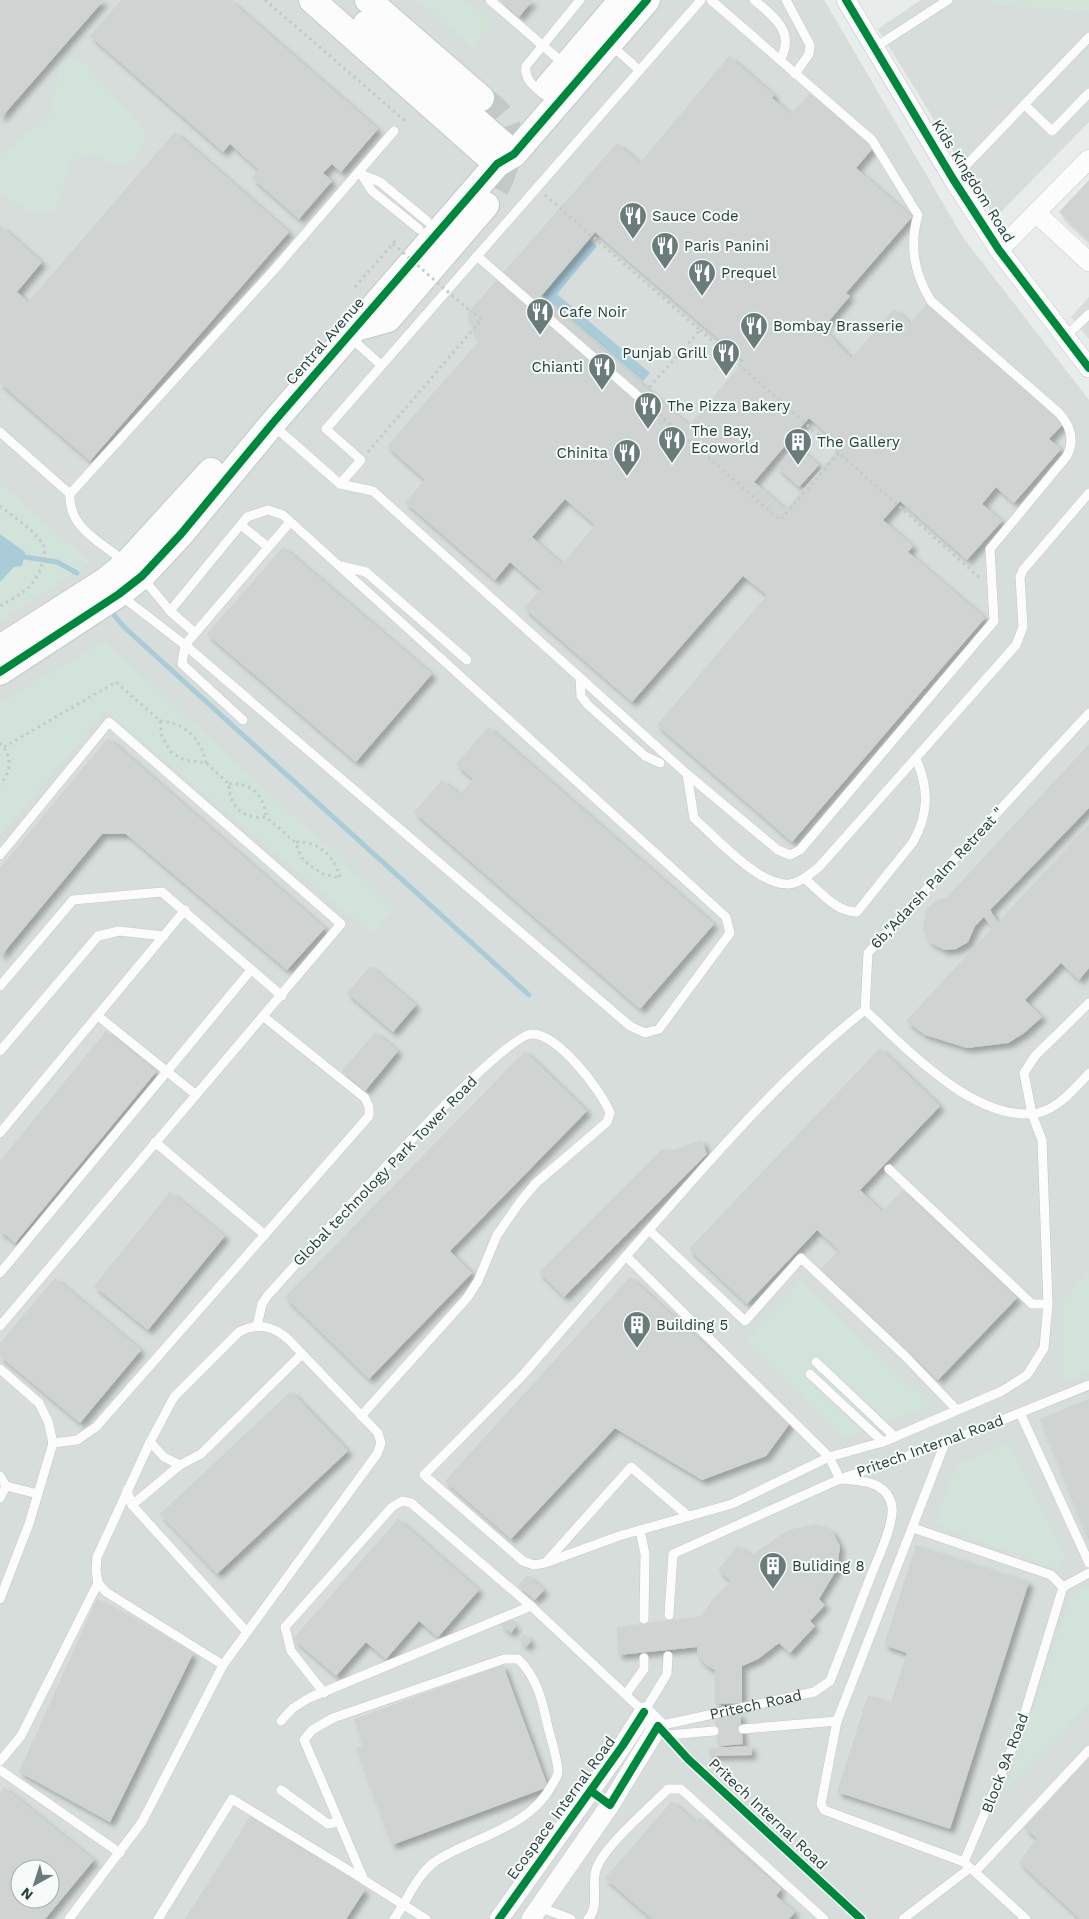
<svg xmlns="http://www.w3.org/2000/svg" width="1089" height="1919" viewBox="0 0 1089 1919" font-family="'Work Sans',sans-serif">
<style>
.built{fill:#d6dddb;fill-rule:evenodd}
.green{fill:#d2e4da}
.water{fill:#aaccd9}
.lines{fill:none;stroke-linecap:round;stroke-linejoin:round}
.stream{stroke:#aaccd9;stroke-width:5}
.building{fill:#cfd3d2;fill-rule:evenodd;filter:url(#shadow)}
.secondary-tunnel{stroke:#c1cac8;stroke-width:26;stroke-dasharray:26 13;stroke-linecap:butt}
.lane-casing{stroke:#c5c9c8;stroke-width:10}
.street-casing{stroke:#c5c9c8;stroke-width:20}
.secondary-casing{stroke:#c3cac8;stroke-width:28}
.path{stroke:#c3cbca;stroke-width:3;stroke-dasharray:2.5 4;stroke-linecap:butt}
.lane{stroke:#fcfcfc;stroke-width:9}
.street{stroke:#fcfcfc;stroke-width:19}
.secondary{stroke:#fcfcfc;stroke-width:26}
.path-bridge{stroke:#c3cbca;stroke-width:3;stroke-dasharray:2.5 4;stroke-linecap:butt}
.cycleway-casing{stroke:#f6faf9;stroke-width:11}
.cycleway{stroke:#00873e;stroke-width:8}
.labels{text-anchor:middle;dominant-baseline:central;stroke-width:4;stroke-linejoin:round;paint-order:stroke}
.street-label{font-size:15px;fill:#25403c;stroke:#f6faf9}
.poi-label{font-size:15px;fill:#25403c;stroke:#f6faf9;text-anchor:start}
</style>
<defs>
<filter id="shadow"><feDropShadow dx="4.5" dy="4.5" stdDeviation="2.5" flood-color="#0004"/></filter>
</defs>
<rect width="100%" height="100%" fill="#e8eceb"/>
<path class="built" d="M 0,0 L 824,0 L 964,239 L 1089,400 L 1089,1919 L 0,1919 L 0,620 L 89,562 L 0,485 ZM 20,1869 L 50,1869 L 50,1899 L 20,1899 Z
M 921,0 L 990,0 L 993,4 L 1089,10 L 1089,122 L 995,218 L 878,29 Z
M 1089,297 L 1089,339 L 1071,317 Z"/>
<path class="green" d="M 417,0 L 466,0 L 493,23 L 472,47 Z
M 990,0 L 1089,0 L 1089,10 L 993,4 Z
M 75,57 L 84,62 L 145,132 C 146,149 134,169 114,164 C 105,162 96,155 88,152 L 68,164 C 65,175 64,187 60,198 C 48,231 17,205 0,192 L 0,156 L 51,114 L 60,65 L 69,58 Z
M 0,485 L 89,562 L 0,620 Z
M 104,641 L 394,909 L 372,934 L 106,711 L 0,835 L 0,703 Z
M 1089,1272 L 1089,1371 L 1063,1382 L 1064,1299 Z
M 800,1282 L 931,1405 L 844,1438 L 746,1341 Z
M 1009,1444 L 1065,1557 L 1055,1569 L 935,1524 L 957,1465 Z
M 1089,1586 L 1089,1704 L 1004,1793 L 1071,1595 Z"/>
<path class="water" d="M 590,240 L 597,246 L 557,294 L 650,373 L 643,381 L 543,295 Z
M 0,534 L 25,552 L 22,566 L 14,567 L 0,582 Z"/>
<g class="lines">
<path class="stream" d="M 25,557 L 57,562 L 77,573
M 114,615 L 124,627 L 529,995"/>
</g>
<path class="building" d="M 0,0 L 104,0 L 0,119 Z
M 121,0 L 230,0 L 378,129 L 341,172 L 332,164 L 323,173 L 332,181 L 299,219 L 252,178 L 259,170 L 230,144 L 223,152 L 90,36 Z
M 499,0 L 533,0 L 519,17 Z
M 729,56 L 774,95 L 772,98 L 791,114 L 810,93 L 873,148 L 856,168 L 912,217 L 846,293 L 850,296 L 823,328 L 851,358 L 894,309 L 910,323 L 928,303 L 1065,422 L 1049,439 L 1061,449 L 1014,503 L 996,487 L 982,504 L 1002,521 L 967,560 L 900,501 L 883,520 L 913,546 L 908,552 L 985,618 L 792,842 L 657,725 L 767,595 L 743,576 L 632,702 L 524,608 L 541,589 L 510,562 L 495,580 L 405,502 L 425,480 L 387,446 L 478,342 L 467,314 L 617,143 L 640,163 ZM 595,232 L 744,361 L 689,425 L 541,296 ZM 809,418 L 841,446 L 786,509 L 754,482 ZM 565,499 L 595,525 L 562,564 L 532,537 Z
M 175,132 L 289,232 L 90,461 L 0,383 L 0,225 L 42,262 L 17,292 L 28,302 Z
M 1089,180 L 1089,240 L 1059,212 Z
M 796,445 L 819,465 L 799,487 L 777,467 Z
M 283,547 L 432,674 L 356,762 L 207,634 Z
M 488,727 L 714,924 L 640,1009 L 414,812 L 442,780 L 460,795 L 473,779 L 456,764 Z
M 108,738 L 325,928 L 287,970 L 126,834 L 102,834 L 0,957 L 0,868 Z
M 1089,744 L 1089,808 L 990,910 L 998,922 L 1089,824 L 1089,968 L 1079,980 L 1061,963 L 1025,1000 L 1042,1017 L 1024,1033 L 1008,1043 L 967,1048 L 925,1035 L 906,1021 L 992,928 L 984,917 L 975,926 L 968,942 L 956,949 L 944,950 L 931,943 L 926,936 L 923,928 L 926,910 L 937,900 L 947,897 Z
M 370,966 L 416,1005 L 393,1032 L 347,993 Z
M 106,1031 L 156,1072 L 15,1243 L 2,1232 L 0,1234 L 0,1161 Z
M 375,1032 L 398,1051 L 365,1091 L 342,1071 Z
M 880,1048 L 940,1106 L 860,1190 L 882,1211 L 903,1190 L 1017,1298 L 938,1380 L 821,1269 L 839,1250 L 817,1230 L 747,1304 L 689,1249 Z
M 525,1051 L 587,1111 L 450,1251 L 472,1273 L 369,1379 L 285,1297 Z
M 702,1140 L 707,1154 L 564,1297 L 539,1272 L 662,1149 L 673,1150 Z
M 170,1192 L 225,1236 L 148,1330 L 94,1286 Z
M 630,1277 L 791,1422 L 766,1456 L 702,1480 L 615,1428 L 511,1539 L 445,1481 Z
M 55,1278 L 141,1350 L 80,1423 L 0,1356 L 0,1343 Z
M 291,1391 L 348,1451 L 217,1574 L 160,1514 Z
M 1089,1399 L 1089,1535 L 1087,1536 L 1040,1419 Z
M 398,1519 L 479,1590 L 438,1637 L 419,1621 L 386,1659 L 366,1642 L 336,1676 L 293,1639 Z
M 817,1524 L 832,1531 L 840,1546 L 837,1569 L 819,1599 L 825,1605 L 810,1621 L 815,1626 L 790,1653 L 779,1643 L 758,1659 L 742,1666 L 742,1703 L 715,1704 L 715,1670 L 706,1665 L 698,1657 L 697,1647 L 618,1655 L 617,1627 L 702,1616 L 711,1601 L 731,1581 L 718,1570 L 738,1545 L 751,1556 L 788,1530 Z
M 916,1545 L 1029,1582 L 950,1829 L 837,1792 L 868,1695 L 891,1702 L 907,1653 L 884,1645 Z
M 527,1575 L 544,1590 L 535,1600 L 518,1586 Z
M 97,1599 L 193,1654 L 110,1822 L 19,1772 Z
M 506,1618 L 516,1626 L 511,1633 L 501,1625 Z
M 524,1634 L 531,1641 L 526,1647 L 519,1640 Z
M 503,1665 L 548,1787 L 392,1845 L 356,1748 L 363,1746 L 354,1719 Z
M 740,1713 L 743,1744 L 718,1746 L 714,1715 Z
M 751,1746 L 752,1755 L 709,1756 L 709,1748 Z
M 1089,1758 L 1089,1919 L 1080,1919 L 1019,1862 L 1037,1838 L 1024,1828 Z
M 4,1787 L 94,1860 L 45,1919 L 0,1919 L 0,1792 ZM 20,1869 L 50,1869 L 50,1899 L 20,1899 Z
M 672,1801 L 695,1822 L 699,1817 L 781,1889 L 776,1896 L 795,1912 L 789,1919 L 652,1919 L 605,1878 Z
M 251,1816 L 365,1890 L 346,1919 L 185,1919 Z"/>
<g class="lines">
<path class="secondary-tunnel" d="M 481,98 C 491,105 500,112 506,123 C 517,145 500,187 486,205"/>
<defs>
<g id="lane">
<path d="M 490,0 L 564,64"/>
<path d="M 754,0 C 774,17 796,32 780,60"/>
<path d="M 786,0 L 810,45 L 809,54 L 795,74"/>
<path d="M 611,45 L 639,70"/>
<path d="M 874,48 L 948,0"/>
<path d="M 543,94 C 533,86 524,79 526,66 L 580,0"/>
<path d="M 1025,105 L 1052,131 L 1089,93"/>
<path d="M 358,173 L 380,182 L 427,221"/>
<path d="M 363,177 L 372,191 L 419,229"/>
<path d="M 953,179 L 1089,37"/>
<path d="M 477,256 L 640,398"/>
<path d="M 1066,336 L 1089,314"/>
<path d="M 350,337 L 381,365"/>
<path d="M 274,426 L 340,484 L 373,491 L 687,774 L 778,850 L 790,855 L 800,850 L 994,621 L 990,549 L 1067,456 C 1075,440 1071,426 1059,413 L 931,301 C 914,273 909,246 918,215 L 872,140 L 711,0"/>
<path d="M 0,432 L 70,494 C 68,529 102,542 125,562"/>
<path d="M 340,484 L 361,460 L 326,429 L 701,0"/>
<path d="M 70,494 L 273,271 L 394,131"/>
<path d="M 241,525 L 268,547"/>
<path d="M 341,566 L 366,572 L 467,660"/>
<path d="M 142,577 L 170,611 L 195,633"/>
<path d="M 120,595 L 185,645 L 630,1026 L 645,1033 L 659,1029 L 730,933 L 726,917 L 283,515 L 268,510 L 247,517 L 170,611"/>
<path d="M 580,678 L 581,696 L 588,705 L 645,756 L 660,763"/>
<path d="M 1089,713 L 868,953 L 865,1010 C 907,1049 970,1117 1031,1114 C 1055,1113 1074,1089 1089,1073"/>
<path d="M 243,720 L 182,664 L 185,645 L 290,522"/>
<path d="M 687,774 L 694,818 C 714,836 760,887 789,884 C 800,883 810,874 819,867 L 1016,645 L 1023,627 L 1020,577 L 1023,570 L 1089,493"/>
<path d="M 0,855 L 109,722 L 341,924 L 0,1326"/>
<path d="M 804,878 C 820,891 835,912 857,912 L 913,842 C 929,814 929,788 916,759"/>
<path d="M 0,986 L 73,900 L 162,892 L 282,996"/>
<path d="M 865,1010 C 775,1081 701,1171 626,1256 L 829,1457 L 840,1479 L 945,1443 L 1089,1385"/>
<path d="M 98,1016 L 195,1094"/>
<path d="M 0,1051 L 98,936 L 119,931 L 164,936"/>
<path d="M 0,1133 L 185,910"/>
<path d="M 155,1142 L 265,1235"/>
<path d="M 889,1169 L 1032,1304 L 1048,1304"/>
<path d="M 649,1230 L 745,1321 L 801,1258 L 904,1355 L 957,1410"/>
<path d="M 626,1256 L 522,1376 L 424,1475 L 523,1561 L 534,1565 L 545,1563 L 619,1536 L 732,1504 L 829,1457 L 883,1442 L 1002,1391 L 1027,1375 L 1044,1348 L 1048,1304 L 1042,1140 L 1032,1114 L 1024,1073 L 1035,1056 L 1089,1003"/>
<path d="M 0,1273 L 251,970"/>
<path d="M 257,1326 L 262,1304 L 268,1295 C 302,1258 499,1035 532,1034 C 557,1033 602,1091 610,1113 L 607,1122 L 536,1183 L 520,1202 L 497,1235 L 478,1281 L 467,1298 L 361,1416"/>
<path d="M 816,1362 L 895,1437"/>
<path d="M 0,1369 L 39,1403 L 48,1421 L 53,1443 L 29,1524 L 0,1599"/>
<path d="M 810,1374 L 883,1442"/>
<path d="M 1020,1413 L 1089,1563"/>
<path d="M 150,1442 L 164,1457 L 180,1465 L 201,1454 L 302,1354"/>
<path d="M 53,1443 L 77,1440 L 96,1427 L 369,1116 L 369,1107 L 365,1098 L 264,1017"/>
<path d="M 0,1476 L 6,1486 L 0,1498"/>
<path d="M 6,1486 L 38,1494"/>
<path d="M 127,1490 L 132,1505 L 246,1631"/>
<path d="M 132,1505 L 180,1465"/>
<path d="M 913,1528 L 1051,1575 L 1063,1587 L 1019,1732 L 964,1862"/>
<path d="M 640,1530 L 645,1554 L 644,1619"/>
<path d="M 547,1561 L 631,1467 L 688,1516"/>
<path d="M 1063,1587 L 1089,1573"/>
<path d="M 324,1693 L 291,1651 L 285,1627 L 392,1507 L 402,1501 L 411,1503 L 531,1606 L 644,1712 L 667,1674 L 668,1656"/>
<path d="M 626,1694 L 644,1669 L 644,1658"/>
<path d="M 281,1721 L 293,1708 L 309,1698 L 531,1606"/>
<path d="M 837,1721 L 945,1443"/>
<path id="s1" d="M 658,1726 L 814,1692 L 830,1681 C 844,1645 858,1609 872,1573 C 878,1558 894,1524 892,1507 C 888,1481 860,1480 840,1479 L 673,1554 L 669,1615"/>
<path d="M 658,1726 L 688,1759 L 861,1919"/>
<path d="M 743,1729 L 837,1721 L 821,1804 L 824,1810 L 964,1862 L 1026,1919"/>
<path d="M 667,1735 L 714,1731"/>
<path d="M 0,1761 L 21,1736 L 98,1583"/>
<path d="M 0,1770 L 120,1853"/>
<path d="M 281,1790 L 328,1824 L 338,1822"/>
<path d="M 975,1872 L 1089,1750"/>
<path d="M 539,1907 L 571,1919"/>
<path d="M 69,1919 L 142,1822 L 223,1665 L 377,1454 L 381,1443 L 378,1433 L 288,1339 C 273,1326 258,1322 239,1332 L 174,1397 L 150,1442 L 97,1557 L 96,1570 L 98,1583 L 106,1592 L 223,1665"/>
<path d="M 158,1919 L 232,1799 L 363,1879"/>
<path d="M 394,1919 C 408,1900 416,1875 436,1861 C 473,1837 530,1828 552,1785 C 554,1781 558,1776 558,1772 C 558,1759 550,1737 547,1723 C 542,1699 536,1676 518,1659 L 504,1659 L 333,1718 L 312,1730 L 304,1740 L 364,1880 L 426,1919"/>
<path d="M 588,1919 C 600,1907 591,1885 596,1870 C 602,1848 650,1807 668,1789 L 681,1789 L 824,1919"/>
<path d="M 903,1919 L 970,1868"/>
</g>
<path id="street" d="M 846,0 L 953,179 L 999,250 L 1089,368
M 1036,213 L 1089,262
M 999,250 L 1089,159
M 499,1919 L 623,1745 L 644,1712 L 658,1726 L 610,1805 L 531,1919"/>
<path id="secondary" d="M 312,0 L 497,164
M 368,0 L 481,98
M 366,24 L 514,154
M 548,87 L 622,0
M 356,328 L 388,319 L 486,205
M 0,648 L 105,581 L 127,563 L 211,471
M 0,672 L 119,594 L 142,576 L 181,534 L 272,424 L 479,185 L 497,164 L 514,154 L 647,0"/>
</defs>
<use href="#lane" class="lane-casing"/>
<use href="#street" class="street-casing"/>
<use href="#secondary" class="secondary-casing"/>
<path class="path" d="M 265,0 L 404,120 L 402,123
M 545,195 L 700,330 L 648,389
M 355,287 L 397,239
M 700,330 L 980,578
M 649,406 L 780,520 L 839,453
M 368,452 L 482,319 L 470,311
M 0,506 C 11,515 37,532 43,545 C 46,549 44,556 43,560 C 36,588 23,592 0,606
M 160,721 C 185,723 201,738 206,763
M 0,743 C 12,755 12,772 0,784
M 4,747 L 116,682 L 160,721 L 162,737 L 171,752 L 184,760 L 206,763 L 229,784 C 229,806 243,820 266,817 L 295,842 L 302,858 L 309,865 L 323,874 L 340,878 C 335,855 318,841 295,842
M 229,784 C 251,782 265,796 266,817"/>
<use href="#lane" class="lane"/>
<use href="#street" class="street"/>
<use href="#secondary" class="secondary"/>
<path class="path-bridge" d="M 393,244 L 470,311"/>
<defs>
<path id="cycleway" d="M 846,0 L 953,179 L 999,250 L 1089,368
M 0,672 L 119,594 L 142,576 L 181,534 L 272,424 L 479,185 L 497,164 L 514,154 L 647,0
M 591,1791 L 610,1805 L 658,1726 L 688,1759 L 861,1919
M 499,1919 L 623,1745 L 644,1712"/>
</defs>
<use href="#cycleway" class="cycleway-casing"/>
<use href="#cycleway" class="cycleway"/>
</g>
<defs>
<symbol id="restaurant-pin" viewBox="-11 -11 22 30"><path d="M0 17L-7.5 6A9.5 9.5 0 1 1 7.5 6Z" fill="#697c79" stroke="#f6faf9"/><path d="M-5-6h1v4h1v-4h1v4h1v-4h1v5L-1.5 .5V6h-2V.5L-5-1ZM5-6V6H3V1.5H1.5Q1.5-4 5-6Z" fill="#fff"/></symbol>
<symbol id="building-pin" viewBox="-11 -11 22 30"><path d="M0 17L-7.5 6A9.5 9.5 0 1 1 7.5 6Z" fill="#697c79" stroke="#f6faf9"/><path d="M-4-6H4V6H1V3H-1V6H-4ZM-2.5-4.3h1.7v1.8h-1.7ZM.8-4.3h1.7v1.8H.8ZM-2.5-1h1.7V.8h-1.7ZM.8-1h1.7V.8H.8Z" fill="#fff"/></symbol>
</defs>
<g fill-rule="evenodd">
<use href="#restaurant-pin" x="617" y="200" width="32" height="43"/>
<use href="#restaurant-pin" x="649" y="230" width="32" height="43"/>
<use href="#restaurant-pin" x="686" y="257" width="32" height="43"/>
<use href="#restaurant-pin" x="524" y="296" width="32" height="43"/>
<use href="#restaurant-pin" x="738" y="310" width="32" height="43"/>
<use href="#restaurant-pin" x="710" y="337" width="32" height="43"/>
<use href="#restaurant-pin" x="586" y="351" width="32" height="43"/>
<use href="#restaurant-pin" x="632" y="390" width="32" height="43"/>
<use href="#restaurant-pin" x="656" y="424" width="32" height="43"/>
<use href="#building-pin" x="782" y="426" width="32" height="43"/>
<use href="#restaurant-pin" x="611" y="437" width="32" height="43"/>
<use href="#building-pin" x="621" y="1309" width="32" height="43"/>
<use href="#building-pin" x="757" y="1550" width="32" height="43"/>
</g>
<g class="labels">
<g class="street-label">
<text transform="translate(973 181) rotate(58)">Kids Kingdom Road</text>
<text transform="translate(325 341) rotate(-49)">Central Avenue</text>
<text transform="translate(937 878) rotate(-47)">6b,"Adarsh Palm Retreat "</text>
<text transform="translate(385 1171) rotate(-46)">Global technology Park Tower Road</text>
<text transform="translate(930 1446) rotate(-20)">Pritech Internal Road</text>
<text stroke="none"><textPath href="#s1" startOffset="100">Pritech Road</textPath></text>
<text transform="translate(1005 1763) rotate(-69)">Block 9A Road</text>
<text transform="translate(561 1808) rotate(-54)">Ecospace Internal Road</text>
<text transform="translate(768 1814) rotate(43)">Pritech Internal Road</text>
</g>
<g class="poi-label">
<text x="652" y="216">Sauce Code</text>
<text x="684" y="246">Paris Panini</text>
<text x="721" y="273">Prequel</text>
<text x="559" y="312">Cafe Noir</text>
<text x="773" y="326">Bombay Brasserie</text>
<text x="707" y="353" text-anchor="end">Punjab Grill</text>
<text x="583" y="367" text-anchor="end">Chianti</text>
<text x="667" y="406">The Pizza Bakery</text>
<text x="691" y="431">The Bay,<tspan x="691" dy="17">Ecoworld</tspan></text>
<text x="817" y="442">The Gallery</text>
<text x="608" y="453" text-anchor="end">Chinita</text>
<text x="656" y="1325">Building 5</text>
<text x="792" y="1566">Buliding 8</text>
</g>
</g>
<g transform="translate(35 1884) rotate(219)"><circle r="24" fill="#f6faf9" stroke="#a2b0ad"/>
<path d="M0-4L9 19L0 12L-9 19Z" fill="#697c79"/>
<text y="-8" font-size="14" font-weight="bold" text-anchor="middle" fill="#25403c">N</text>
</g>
</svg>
